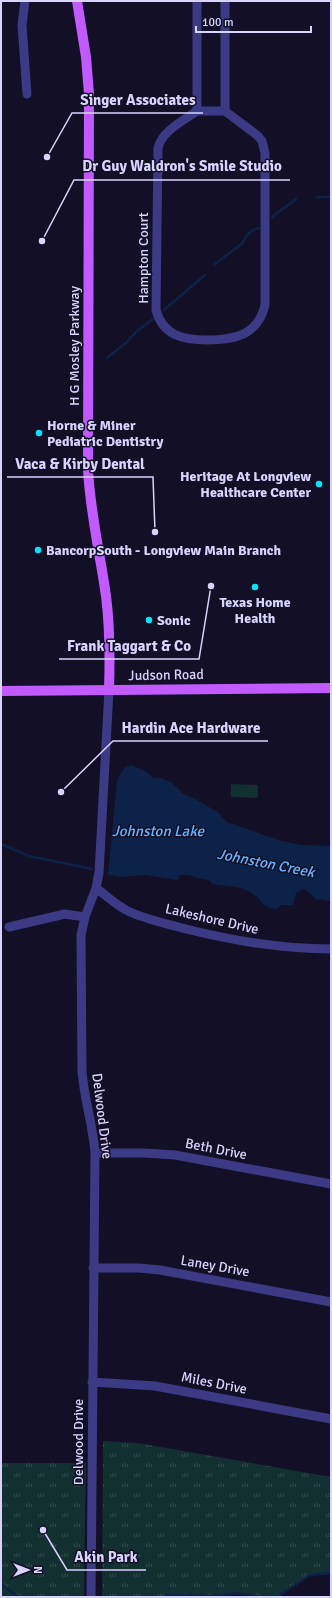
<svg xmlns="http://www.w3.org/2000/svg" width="332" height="1598" viewBox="0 0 332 1598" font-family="Signika,sans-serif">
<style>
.green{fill:#12302f}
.park{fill:url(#park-tufts)}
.water{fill:#0c2248}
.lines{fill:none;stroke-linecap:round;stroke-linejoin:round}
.stream{stroke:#0c2248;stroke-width:2.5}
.minor{stroke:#3d3a85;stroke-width:9}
.major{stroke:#c25bff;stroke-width:10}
.poi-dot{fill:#00e5ff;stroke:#130f26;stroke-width:1.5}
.labels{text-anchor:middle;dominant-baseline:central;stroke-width:3;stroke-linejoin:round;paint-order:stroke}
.street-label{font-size:14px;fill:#d9d4ff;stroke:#130f26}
.poi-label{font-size:14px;font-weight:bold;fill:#d9d4ff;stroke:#130f26;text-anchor:start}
.water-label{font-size:15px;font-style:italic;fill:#62b6ff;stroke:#130f26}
.leader{fill:none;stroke:#d9d4ff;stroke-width:1.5}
.callout-dot{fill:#d9d4ff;stroke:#130f26;stroke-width:1.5}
.callout-label{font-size:15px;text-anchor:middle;font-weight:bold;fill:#d9d4ff;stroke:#130f26;stroke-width:3;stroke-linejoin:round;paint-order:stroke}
</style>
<defs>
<pattern id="park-tufts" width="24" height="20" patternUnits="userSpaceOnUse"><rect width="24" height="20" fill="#12302f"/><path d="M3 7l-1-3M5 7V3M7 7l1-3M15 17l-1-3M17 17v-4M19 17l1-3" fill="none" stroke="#344d4e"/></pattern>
</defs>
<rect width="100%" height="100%" fill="#130f26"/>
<path class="green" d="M 231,784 L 258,785 L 258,798 L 231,797 Z"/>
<path class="park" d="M 103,1441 L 138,1443 L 331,1477 L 331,1573 L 310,1575 L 277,1597 L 260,1597 L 238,1593 L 213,1596 L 102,1597 Z
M 1,1463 L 86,1463 L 84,1597 L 1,1597 Z"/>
<path class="water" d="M 131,765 L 144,770 L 154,778 L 161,778 L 172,783 L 182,793 L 193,798 L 216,811 L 227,822 L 278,840 L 301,845 L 331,846 L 331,901 L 316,899 L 305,889 L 296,893 L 293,905 L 281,905 L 277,909 C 260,907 263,900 252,893 C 241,886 225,886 212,884 L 210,881 L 188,875 L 180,875 L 177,880 L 144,875 L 122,877 L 108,875 L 117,780 L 124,768 Z"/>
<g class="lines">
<path class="stream" d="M 317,197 L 331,197
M 272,217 L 296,199
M 215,264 L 243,243 C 245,235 251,230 259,228
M 164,310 L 205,275
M 107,358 L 127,342 L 137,331 L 153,319
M 1,844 L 29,856 L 92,869
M 1,1584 L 18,1597
M 165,1597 L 167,1595 L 213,1596 L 238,1593 L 260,1597
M 277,1597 L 310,1575 L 331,1573"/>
<path class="minor" d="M 25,1 L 22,25 L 27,94
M 197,1 L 197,111
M 197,111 L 225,111 L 258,136 L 262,141 L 265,153 L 265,305 C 258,335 235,340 207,340 C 184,340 163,336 156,310 L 158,148 C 162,131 183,121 197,111 Z
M 225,111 L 225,1
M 96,888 C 107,896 117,906 130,912 C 148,920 168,924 186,929 C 234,941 281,949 331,949
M 9,927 L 65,914 L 85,917
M 95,1153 L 144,1153 L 175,1155 L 331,1184
M 93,1268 L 139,1268 L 160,1270 L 331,1302
M 92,1382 L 155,1386 L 331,1419
M 91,1597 L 95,1153 C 93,1125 84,1099 82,1071 L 81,935 L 85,917 L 96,888 L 99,873 L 109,690"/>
<path class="major" d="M 77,1 L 86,57 L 89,94 L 88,469 C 90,512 100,553 106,596 C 110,627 110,659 109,690
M 1,691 L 331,688"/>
</g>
<g class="poi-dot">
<circle cx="39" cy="433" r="4"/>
<circle cx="319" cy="484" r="4"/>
<circle cx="38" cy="550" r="4"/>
<circle cx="255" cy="587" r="4"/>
<circle cx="149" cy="620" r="4"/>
</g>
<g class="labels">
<g class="street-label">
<text transform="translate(143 258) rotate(-90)">Hampton Court</text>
<text transform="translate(74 346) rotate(-90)">H G Mosley Parkway</text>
<text transform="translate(166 675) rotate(-1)">Judson Road</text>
<text transform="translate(212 919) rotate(13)">Lakeshore Drive</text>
<text transform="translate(102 1116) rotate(83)">Delwood Drive</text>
<text transform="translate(216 1149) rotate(11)">Beth Drive</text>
<text transform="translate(215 1266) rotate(10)">Laney Drive</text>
<text transform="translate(214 1383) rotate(11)">Miles Drive</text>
<text transform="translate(78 1442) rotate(-90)">Delwood Drive</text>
</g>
<g class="poi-label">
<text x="47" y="425">Horne &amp; Miner<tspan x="47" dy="16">Pediatric Dentistry</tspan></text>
<text x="311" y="476" text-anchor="end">Heritage At Longview<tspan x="311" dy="16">Healthcare Center</tspan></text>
<text x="46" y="550">BancorpSouth - Longview Main Branch</text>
<text x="255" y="602" text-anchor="middle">Texas Home<tspan x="255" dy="16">Health</tspan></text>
<text x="157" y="620">Sonic</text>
</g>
<g class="water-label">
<text x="158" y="831">Johnston Lake</text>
<text transform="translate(266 863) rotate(11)">Johnston Creek</text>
</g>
</g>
<path class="leader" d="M47 157L72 113H203M42 241L74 180H290M155 532L153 477H7M211 586L199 659H59M61 792L113 741H268M43 1530L67 1570H146"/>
<g class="callout-dot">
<circle cx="47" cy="157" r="4"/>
<circle cx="42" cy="241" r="4"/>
<circle cx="155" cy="532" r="4"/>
<circle cx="211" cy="586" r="4"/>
<circle cx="61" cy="792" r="4"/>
<circle cx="43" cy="1530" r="4"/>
</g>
<g class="callout-label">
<text x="138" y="105">Singer Associates</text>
<text x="182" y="171">Dr Guy Waldron's Smile Studio</text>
<text x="80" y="469">Vaca &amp; Kirby Dental</text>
<text x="129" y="651">Frank Taggart &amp; Co</text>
<text x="191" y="733">Hardin Ace Hardware</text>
<text x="106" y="1562">Akin Park</text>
</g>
<rect width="332" height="1598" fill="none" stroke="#d9d4ff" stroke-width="4"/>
<g transform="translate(28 1570) rotate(90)" stroke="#130f26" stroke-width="3" paint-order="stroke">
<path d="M0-3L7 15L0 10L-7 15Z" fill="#d9d4ff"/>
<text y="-6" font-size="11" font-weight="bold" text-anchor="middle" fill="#d9d4ff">N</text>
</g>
<path d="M196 26v6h115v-6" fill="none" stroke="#d9d4ff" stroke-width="2"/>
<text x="202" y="26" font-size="12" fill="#d9d4ff" stroke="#130f26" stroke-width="3" paint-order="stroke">100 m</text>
</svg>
